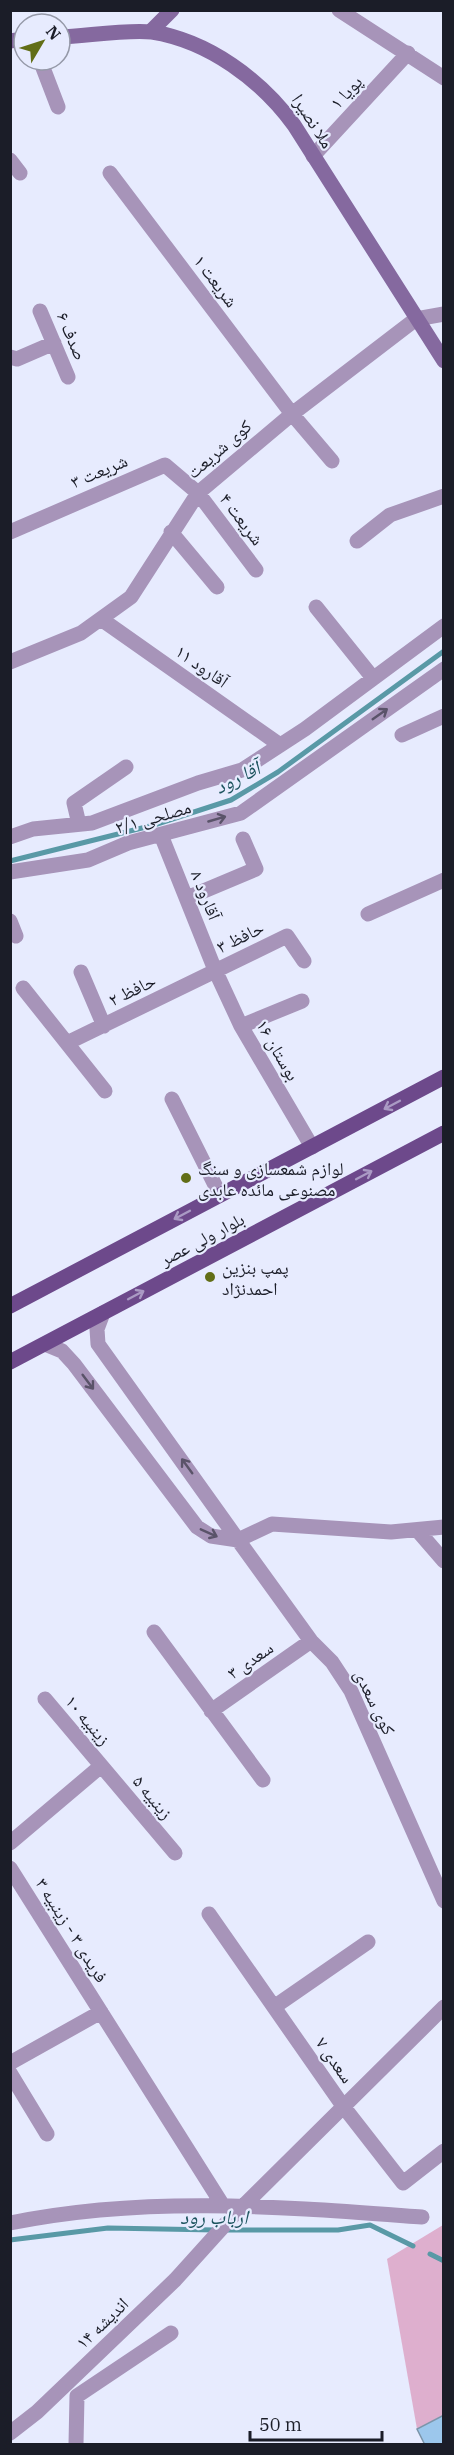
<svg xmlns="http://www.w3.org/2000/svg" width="454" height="2455" viewBox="0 0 454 2455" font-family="'IBM Plex Serif','Noto Naskh Arabic',serif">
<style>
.green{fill:#deafce}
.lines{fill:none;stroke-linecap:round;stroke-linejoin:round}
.stream{stroke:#5999a6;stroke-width:5}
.building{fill:#9cc7ec;stroke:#7c95aa;stroke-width:1.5}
.street{stroke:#a794b9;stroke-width:15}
.secondary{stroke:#85699f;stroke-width:15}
.primary{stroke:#6d498b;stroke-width:15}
.oneway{stroke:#5a5369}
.oneway2{stroke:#aa9ac4}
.poi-dot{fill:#626e17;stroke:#e7ebfe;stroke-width:2}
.labels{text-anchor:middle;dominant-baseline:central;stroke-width:4.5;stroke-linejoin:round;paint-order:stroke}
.street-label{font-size:18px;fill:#1b1d28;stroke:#e7ebfe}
.poi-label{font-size:18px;fill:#1b1d28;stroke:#e7ebfe;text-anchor:start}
.water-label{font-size:20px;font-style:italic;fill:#1d545f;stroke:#e7ebfe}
</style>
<rect width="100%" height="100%" fill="#e7ebfe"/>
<path class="green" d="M 443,2225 L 443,2415 L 417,2429 L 387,2259 Z"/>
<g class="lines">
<path class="stream" d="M 10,861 L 154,825 L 231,800 L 278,772 L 444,651
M 224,2230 L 338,2230 L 370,2225 L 413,2246
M 10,2240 L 108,2228 L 215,2230
M 430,2254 L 444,2261"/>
</g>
<path class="building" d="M 444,2415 L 444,2445 L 425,2445 L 417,2429 Z"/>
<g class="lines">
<path class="street" d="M 339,10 L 444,78
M 40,60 L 58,107
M 313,156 L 408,53
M 10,160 L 20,173
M 110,173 L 292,414 L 332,461
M 40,311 L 68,377
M 10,357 L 17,359 L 54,343
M 10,532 L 165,465 L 198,493 L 256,570
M 171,532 L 217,587
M 357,541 L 390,515 L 444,496
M 316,607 L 373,678
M 101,619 L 280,745
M 10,662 L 81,633 L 131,597 L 198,493 L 292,414 L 416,319 L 444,314
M 402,735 L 444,716
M 79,824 L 74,803 L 126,767
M 161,835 L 215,970 L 241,1026 L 312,1147
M 10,837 L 33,829 L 92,823 L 198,783 L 242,770 L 305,729 L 444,626
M 10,872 L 88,860 L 128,843 L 241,813 L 444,669
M 187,898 L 256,869 L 243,839
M 368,914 L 444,880
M 10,921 L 16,936
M 81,972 L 104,1026
M 23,988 L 105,1091
M 241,1026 L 302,1001
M 67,1043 L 287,936 L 304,961
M 172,1099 L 220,1195
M 45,1344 L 62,1351 L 74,1364 L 197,1527 L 211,1536 L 238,1540 L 98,1344 L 97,1329 L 103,1313
M 444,1527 L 391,1532 L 272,1524 L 238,1540 L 311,1641 L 332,1662 L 351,1691 L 444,1901
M 418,1531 L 444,1561
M 154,1632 L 263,1780
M 45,1699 L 175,1853
M 211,1711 L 311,1641
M 10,1843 L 101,1766
M 10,1868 L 222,2204
M 209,1914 L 343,2106 L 403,2183 L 444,2151
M 274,2007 L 368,1942
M 10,2063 L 101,2012
M 10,2073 L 47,2134
M 10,2223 C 146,2195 285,2207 422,2217
M 10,2433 L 37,2412 L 175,2280 L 231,2218 L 444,2007
M 76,2444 L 77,2396 L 171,2333"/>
<path class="secondary" d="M 150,32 L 172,10
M 60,37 C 86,36 128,29 152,32 C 209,41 261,80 294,125 L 444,361
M 10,41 L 24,39"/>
<path class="primary" d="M 10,1306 L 444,1077
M 10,1362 L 444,1133"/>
</g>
<defs><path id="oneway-shaft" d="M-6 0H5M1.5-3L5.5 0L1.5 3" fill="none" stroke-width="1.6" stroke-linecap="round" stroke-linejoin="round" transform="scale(1.5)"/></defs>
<g class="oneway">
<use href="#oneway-shaft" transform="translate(380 714) rotate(-35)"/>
<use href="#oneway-shaft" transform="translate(217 819) rotate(-16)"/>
<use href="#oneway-shaft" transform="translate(88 1382) rotate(53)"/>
<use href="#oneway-shaft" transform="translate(187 1466) rotate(-126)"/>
<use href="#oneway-shaft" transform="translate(209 1533) rotate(24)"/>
</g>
<g class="oneway2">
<use href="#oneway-shaft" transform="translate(392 1105) rotate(152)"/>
<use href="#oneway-shaft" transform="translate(364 1175) rotate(-28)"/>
<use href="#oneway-shaft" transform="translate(182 1215) rotate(152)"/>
<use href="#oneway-shaft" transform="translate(136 1295) rotate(-28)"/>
</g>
<g class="poi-dot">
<circle cx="186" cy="1178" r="6"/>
<circle cx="210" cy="1277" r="6"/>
</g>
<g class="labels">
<g class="street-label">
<text transform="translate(346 92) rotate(-47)">پویا ۱</text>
<text transform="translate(313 121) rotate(57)">ملا نصیرا</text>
<text transform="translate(216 281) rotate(53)">شریعت ۱</text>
<text transform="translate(72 336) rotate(67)">صدف ۶</text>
<text transform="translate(219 449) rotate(-41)">کوی شریعت</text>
<text transform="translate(99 471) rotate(-23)">شریعت ۳</text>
<text transform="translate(242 519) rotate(53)">شریعت ۴</text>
<text transform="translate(202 666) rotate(35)">آقارود ۱۱</text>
<text transform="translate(153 817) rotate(-16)">مصلحی ۲/۱</text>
<text transform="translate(206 895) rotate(68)">آقارود ۸</text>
<text transform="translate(240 937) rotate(-26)">حافظ ۳</text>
<text transform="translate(132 990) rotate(-26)">حافظ ۲</text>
<text transform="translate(278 1050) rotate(60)">بوستان ۱۶</text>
<text transform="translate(202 1239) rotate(-28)">بلوار ولی عصر</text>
<text transform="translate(250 1660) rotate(-35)">سعدی ۳</text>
<text transform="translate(375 1702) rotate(64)">کوی سعدی</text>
<text transform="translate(88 1720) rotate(50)">زینبیه ۱۰</text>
<text transform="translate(153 1797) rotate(50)">زینبیه ۵</text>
<text transform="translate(72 1930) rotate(58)">فریدی ۳ - زینبیه ۳</text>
<text transform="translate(335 2060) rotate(55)">سعدی ۷</text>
<text transform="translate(102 2323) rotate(-44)">اندیشه ۱۴</text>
</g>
<g class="poi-label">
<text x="198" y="1168">لوازم شمعسازی و سنگ<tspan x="198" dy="21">مصنوعی مائده عابدی</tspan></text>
<text x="222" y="1267">پمپ بنزین<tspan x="222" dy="21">احمدنژاد</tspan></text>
</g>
<g class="water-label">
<text transform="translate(237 777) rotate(-27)">آقا رود</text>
<text x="214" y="2216">ارباب رود</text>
</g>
</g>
<rect width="454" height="2455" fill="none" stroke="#1b1d28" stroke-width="24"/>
<g transform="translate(42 42) rotate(51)"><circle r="28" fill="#e7ebfe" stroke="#9599a8" stroke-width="1.5"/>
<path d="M0-4.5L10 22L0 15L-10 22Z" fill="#626e17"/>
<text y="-9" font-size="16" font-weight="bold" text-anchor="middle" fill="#1b1d28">N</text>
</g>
<path d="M250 2431v9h132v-9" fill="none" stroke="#1b1d28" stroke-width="3"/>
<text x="259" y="2431" font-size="18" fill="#1b1d28" stroke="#e7ebfe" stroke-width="4.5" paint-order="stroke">50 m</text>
</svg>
